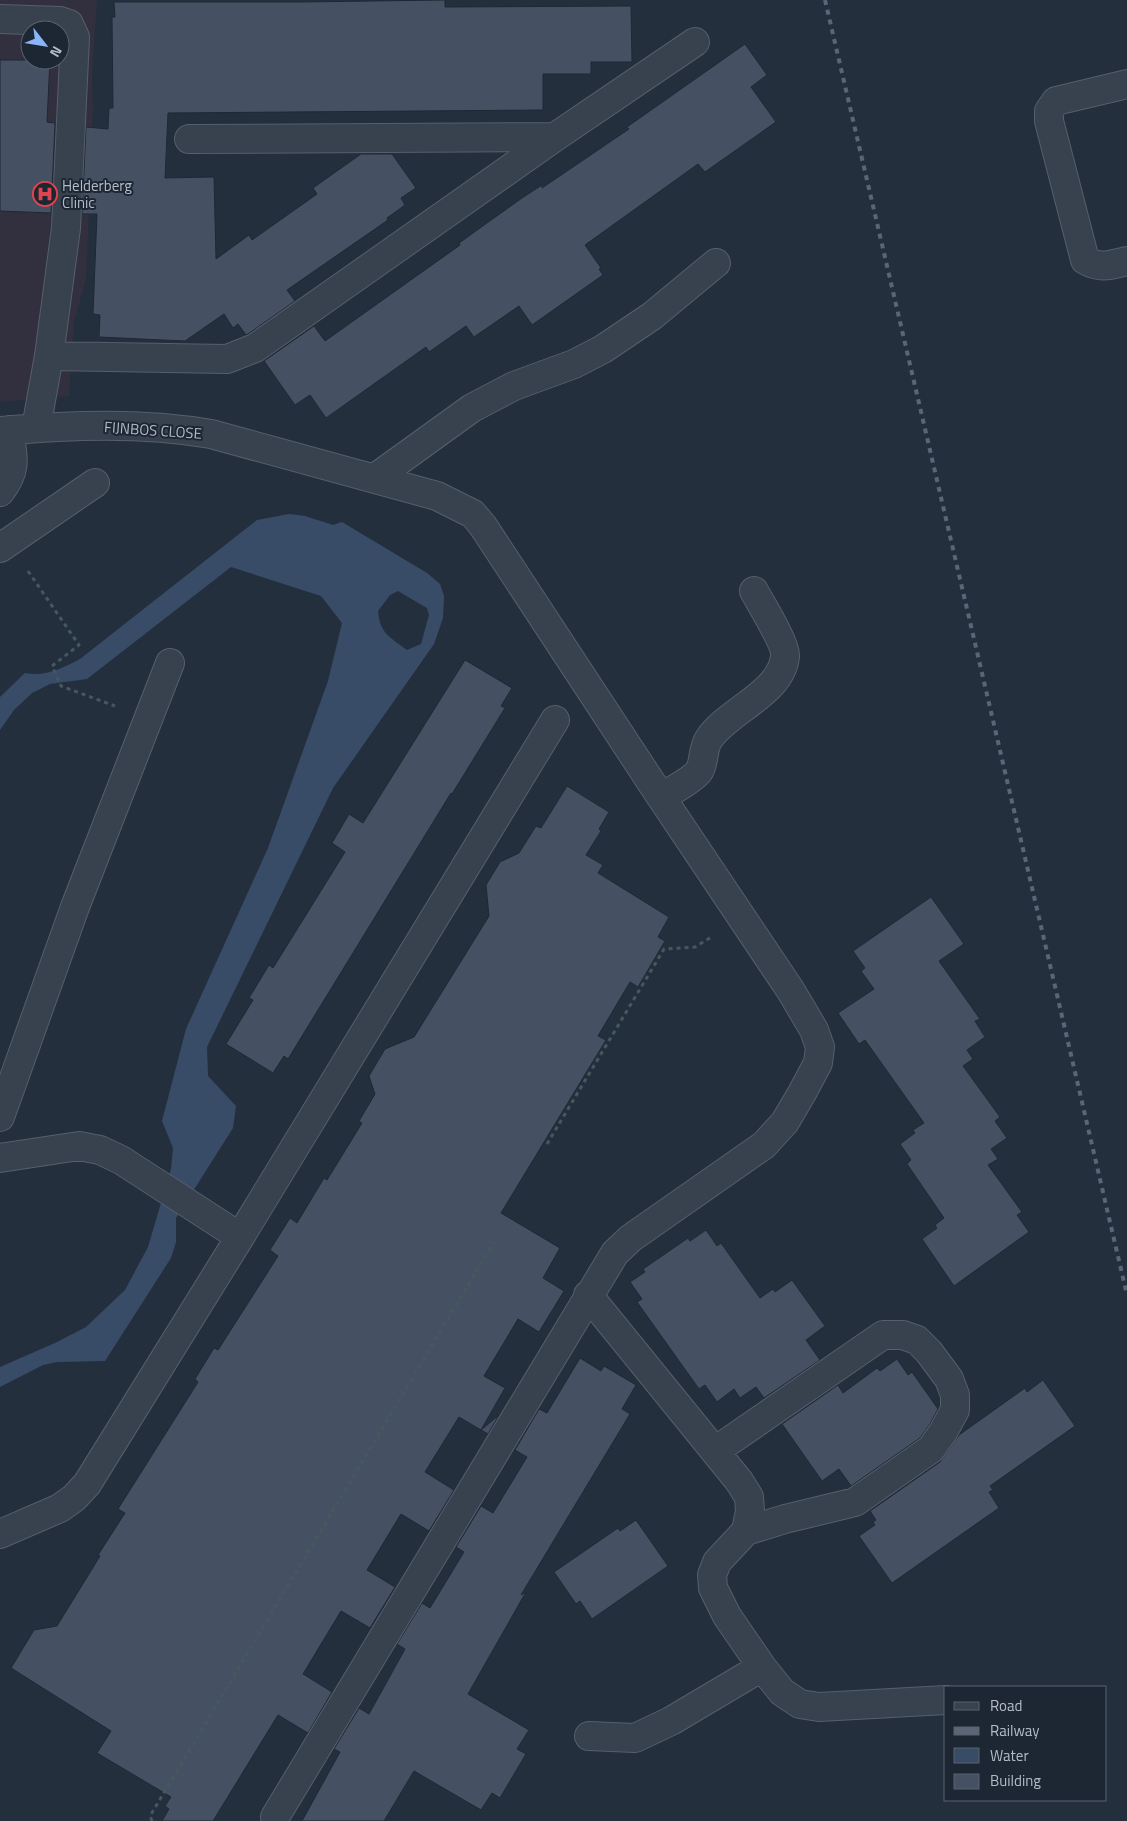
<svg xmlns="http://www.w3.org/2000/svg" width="1127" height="1821" viewBox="0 0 1127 1821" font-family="'Titillium Web',sans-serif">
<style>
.medical{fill:#32303f;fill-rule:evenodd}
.water{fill:#394c67;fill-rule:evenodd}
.building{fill:#455162;stroke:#1f2835}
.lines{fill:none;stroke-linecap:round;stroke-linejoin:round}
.minor-casing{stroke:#565f6c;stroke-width:30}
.path{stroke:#44595c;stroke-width:3;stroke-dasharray:4 4;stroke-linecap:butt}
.minor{stroke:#38414e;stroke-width:28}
.rail{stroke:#5a6575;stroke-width:4;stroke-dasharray:5 5;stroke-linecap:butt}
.labels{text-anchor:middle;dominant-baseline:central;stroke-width:4;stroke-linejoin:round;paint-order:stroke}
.poi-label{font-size:15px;fill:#b4bcc9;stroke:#1d2633;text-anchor:start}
.street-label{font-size:15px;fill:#b4bcc9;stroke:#1d2633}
</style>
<rect width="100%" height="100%" fill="#242f3e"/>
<path class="medical" d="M 0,0 L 97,0 L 92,74 L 93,109 L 86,279 L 74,321 L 69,396 L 0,402 ZM 30,30 L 60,30 L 60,60 L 30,60 Z"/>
<path class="water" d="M 289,514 L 305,516 L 333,525 L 342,522 L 427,573 L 440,584 L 444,596 L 443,618 L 434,644 L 333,788 L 207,1047 L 208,1076 L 236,1106 L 233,1128 L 176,1218 L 176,1242 L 171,1258 L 105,1361 L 57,1362 L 43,1365 L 0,1387 L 0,1367 L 55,1343 L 86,1327 L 125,1290 L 148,1247 L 171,1169 L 173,1148 L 162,1121 L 186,1029 L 268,848 L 328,681 L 342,623 L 321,596 L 231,567 L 87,679 L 50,684 L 32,693 L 14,710 L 0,730 L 0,697 L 25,673 C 45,677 63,668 80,659 L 257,520 ZM 398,591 L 427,608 L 429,615 L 421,644 L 407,650 C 390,637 380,634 378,611 L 390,595 Z"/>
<path class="building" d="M 445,0 L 445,7 L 631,6 L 632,62 L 591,62 L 591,74 L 543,74 L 543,110 L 168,113 L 165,178 L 214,177 L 216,259 L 249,235 L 252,240 L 317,194 L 313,188 L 361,154 L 392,154 L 416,188 L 401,198 L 405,205 L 387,218 L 388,220 L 287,290 L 295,301 L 248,334 L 246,335 L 238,324 L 233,328 L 224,314 L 185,341 L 99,337 L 100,315 L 93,314 L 97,214 L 82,214 L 86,127 L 108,129 L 109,108 L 113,108 L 112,17 L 115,17 L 114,2 L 299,2 Z
M 745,44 L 767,75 L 751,87 L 776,122 L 705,172 L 698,164 L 585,245 L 601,268 L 599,269 L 603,275 L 532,325 L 519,306 L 474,337 L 466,326 L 429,352 L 426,347 L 326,418 L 310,395 L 295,405 L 264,361 L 314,326 L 325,341 L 460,245 L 459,243 L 522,198 L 542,185 L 542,188 L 629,129 L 627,127 Z
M 0,60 L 50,60 L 47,122 L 55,123 L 51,213 L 0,211 Z
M 465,660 L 512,688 L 501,706 L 505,708 L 452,794 L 451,793 L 288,1059 L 284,1056 L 273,1073 L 226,1044 L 253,1000 L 249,998 L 269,965 L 273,968 L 345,852 L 332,843 L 349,814 L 363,823 Z
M 567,786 L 609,812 L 599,829 L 601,831 L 586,855 L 603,865 L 598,873 L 669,917 L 658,937 L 665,941 L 638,987 L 630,982 L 598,1036 L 606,1040 L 501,1213 L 560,1248 L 543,1278 L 564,1291 L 539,1332 L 518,1319 L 484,1376 L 505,1388 L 481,1430 L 459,1417 L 425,1472 L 454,1490 L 429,1531 L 401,1514 L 367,1570 L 395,1587 L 370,1628 L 341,1611 L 303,1674 L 332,1692 L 308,1733 L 278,1715 L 213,1821 L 162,1821 L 169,1809 L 165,1806 L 171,1797 L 97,1753 L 111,1731 L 11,1668 L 34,1630 L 57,1626 L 100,1556 L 98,1555 L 125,1513 L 118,1509 L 198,1382 L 195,1379 L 214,1348 L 218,1350 L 278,1256 L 270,1250 L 290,1218 L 297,1223 L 324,1178 L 327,1180 L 362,1123 L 359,1121 L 375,1094 L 369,1076 L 385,1049 L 414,1037 L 489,916 L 486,885 L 500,862 L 519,853 L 536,826 L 541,828 Z
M 931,897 L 964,944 L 939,961 L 980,1019 L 975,1021 L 985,1037 L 967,1050 L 973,1059 L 963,1066 L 1000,1117 L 995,1121 L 1007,1138 L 991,1149 L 998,1159 L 988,1165 L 1022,1212 L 1017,1215 L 1029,1232 L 954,1286 L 922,1239 L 937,1228 L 935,1225 L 944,1218 L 907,1164 L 911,1160 L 900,1144 L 915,1133 L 913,1130 L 924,1123 L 865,1040 L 859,1044 L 838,1013 L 874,989 L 861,971 L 865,968 L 853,951 Z
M 706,1230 L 717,1246 L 721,1243 L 760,1298 L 773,1289 L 775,1292 L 792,1280 L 825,1326 L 806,1340 L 820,1360 L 764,1398 L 756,1387 L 740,1398 L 734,1389 L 717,1402 L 705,1385 L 699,1389 L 637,1302 L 642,1299 L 630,1282 L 645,1272 L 643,1269 L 688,1238 L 690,1241 Z
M 580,1358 L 601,1371 L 604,1366 L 636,1385 L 622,1409 L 630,1414 L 521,1595 L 526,1592 L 468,1694 L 529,1730 L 517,1749 L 526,1754 L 500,1798 L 492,1793 L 481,1810 L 414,1771 L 384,1821 L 302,1821 L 340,1752 L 334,1749 L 359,1708 L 369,1714 L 405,1649 L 397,1644 L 422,1603 L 430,1608 L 464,1552 L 456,1547 L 481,1506 L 493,1513 L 527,1457 L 515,1450 L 539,1409 L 547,1413 Z
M 897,1359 L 908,1375 L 912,1372 L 938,1409 L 930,1424 L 920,1438 L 851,1486 L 839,1469 L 822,1481 L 782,1424 L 838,1385 L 843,1393 L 877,1368 L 880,1371 Z
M 1043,1380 L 1075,1426 L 990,1486 L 993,1490 L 989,1492 L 999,1508 L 892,1583 L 859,1536 L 875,1525 L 873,1522 L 876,1520 L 870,1511 L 940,1462 L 959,1435 L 1025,1388 L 1027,1392 Z
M 499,1415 L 488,1434 L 481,1430 Z
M 636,1520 L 668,1566 L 592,1619 L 580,1601 L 576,1604 L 554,1572 L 618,1528 L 620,1531 Z"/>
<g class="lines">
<defs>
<path id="minor" d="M 0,19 L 60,21 L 69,24 L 75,37 L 66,228 L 49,356
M 1127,84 L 1056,101 L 1049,111 L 1049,121 L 1085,260 C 1099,269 1111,265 1127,261
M 189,139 L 555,137
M 36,428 L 49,356 L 227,359 L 255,348 L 555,137 L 695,42
M 0,431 C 70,425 141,422 211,434 L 437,496 L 473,514 L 483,526 L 651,782 L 791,991 L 814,1030 L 820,1047 L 818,1063 L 802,1093 L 785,1122 L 764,1145 L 631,1238 L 615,1253 L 275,1817
M 375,478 L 472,408 L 514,386 L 574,364 L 603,349 L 652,316 L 716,263
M 0,492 C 18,469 13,457 9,430
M 0,548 L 95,483
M 661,797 C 670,792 694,779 699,771 C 705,762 702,749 709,739 C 727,711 782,693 785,656 C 786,644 761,604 754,591
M 0,1117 L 75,907 L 170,663
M 0,1158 L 79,1146 L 100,1150 L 121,1160 L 240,1237
M 588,1295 L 739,1481 L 749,1497 L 750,1511 L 746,1531 L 717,1562 L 712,1575 L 713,1588 L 727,1616 L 762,1667 L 782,1692 L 800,1704 L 819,1707 L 946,1700
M 715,1451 L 883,1335 L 903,1335 L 917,1340 L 929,1352 L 949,1379 L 955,1395 L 955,1410 L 943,1432 L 931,1449 L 855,1502 L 785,1519 L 746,1531
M 0,1534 L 60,1508 L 74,1498 L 87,1484 L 240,1237 L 555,720
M 589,1736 L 635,1738 L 671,1721 L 762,1667"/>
</defs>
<use href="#minor" class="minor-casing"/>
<path class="path" d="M 28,571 L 79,645 L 52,666 L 61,686 L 115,706
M 547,1144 L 664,949 L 695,947 L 713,936
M 152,1821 L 150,1816 L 494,1242"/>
<use href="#minor" class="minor"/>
<path class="rail" d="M 825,0 L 1127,1295"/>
</g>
<defs>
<symbol id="hospital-ring" viewBox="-11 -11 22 22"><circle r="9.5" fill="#1d2633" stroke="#e0444e" stroke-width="1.5"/><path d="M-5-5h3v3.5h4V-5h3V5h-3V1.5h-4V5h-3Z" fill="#e0444e"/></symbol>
</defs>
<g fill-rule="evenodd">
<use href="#hospital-ring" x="31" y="180" width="28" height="28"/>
</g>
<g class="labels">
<g class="poi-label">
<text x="62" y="185">Helderberg<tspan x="62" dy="17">Clinic</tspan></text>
</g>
<g class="street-label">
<text transform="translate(153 430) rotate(4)">FIJNBOS CLOSE</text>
</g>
</g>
<rect x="944" y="1686" width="162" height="115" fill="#1d2633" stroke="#59626f"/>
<rect x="954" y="1702" width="25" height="8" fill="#38414e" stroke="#59626f"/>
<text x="990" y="1711" font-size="15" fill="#b4bcc9">Road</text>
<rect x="954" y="1727" width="25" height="8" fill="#5a6575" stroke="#59626f"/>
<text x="990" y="1736" font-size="15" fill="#b4bcc9">Railway</text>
<rect x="954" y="1748" width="25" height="15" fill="#394c67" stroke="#59626f"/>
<text x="990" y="1761" font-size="15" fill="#b4bcc9">Water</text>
<rect x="954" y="1774" width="25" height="15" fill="#455162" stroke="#59626f"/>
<text x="990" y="1786" font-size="15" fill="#b4bcc9">Building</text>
<g transform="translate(45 45) rotate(121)"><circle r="24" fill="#1d2633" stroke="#59626f"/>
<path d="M0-4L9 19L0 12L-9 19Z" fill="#8ab4f8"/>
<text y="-8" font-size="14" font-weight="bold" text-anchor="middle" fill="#b4bcc9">N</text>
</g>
</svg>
